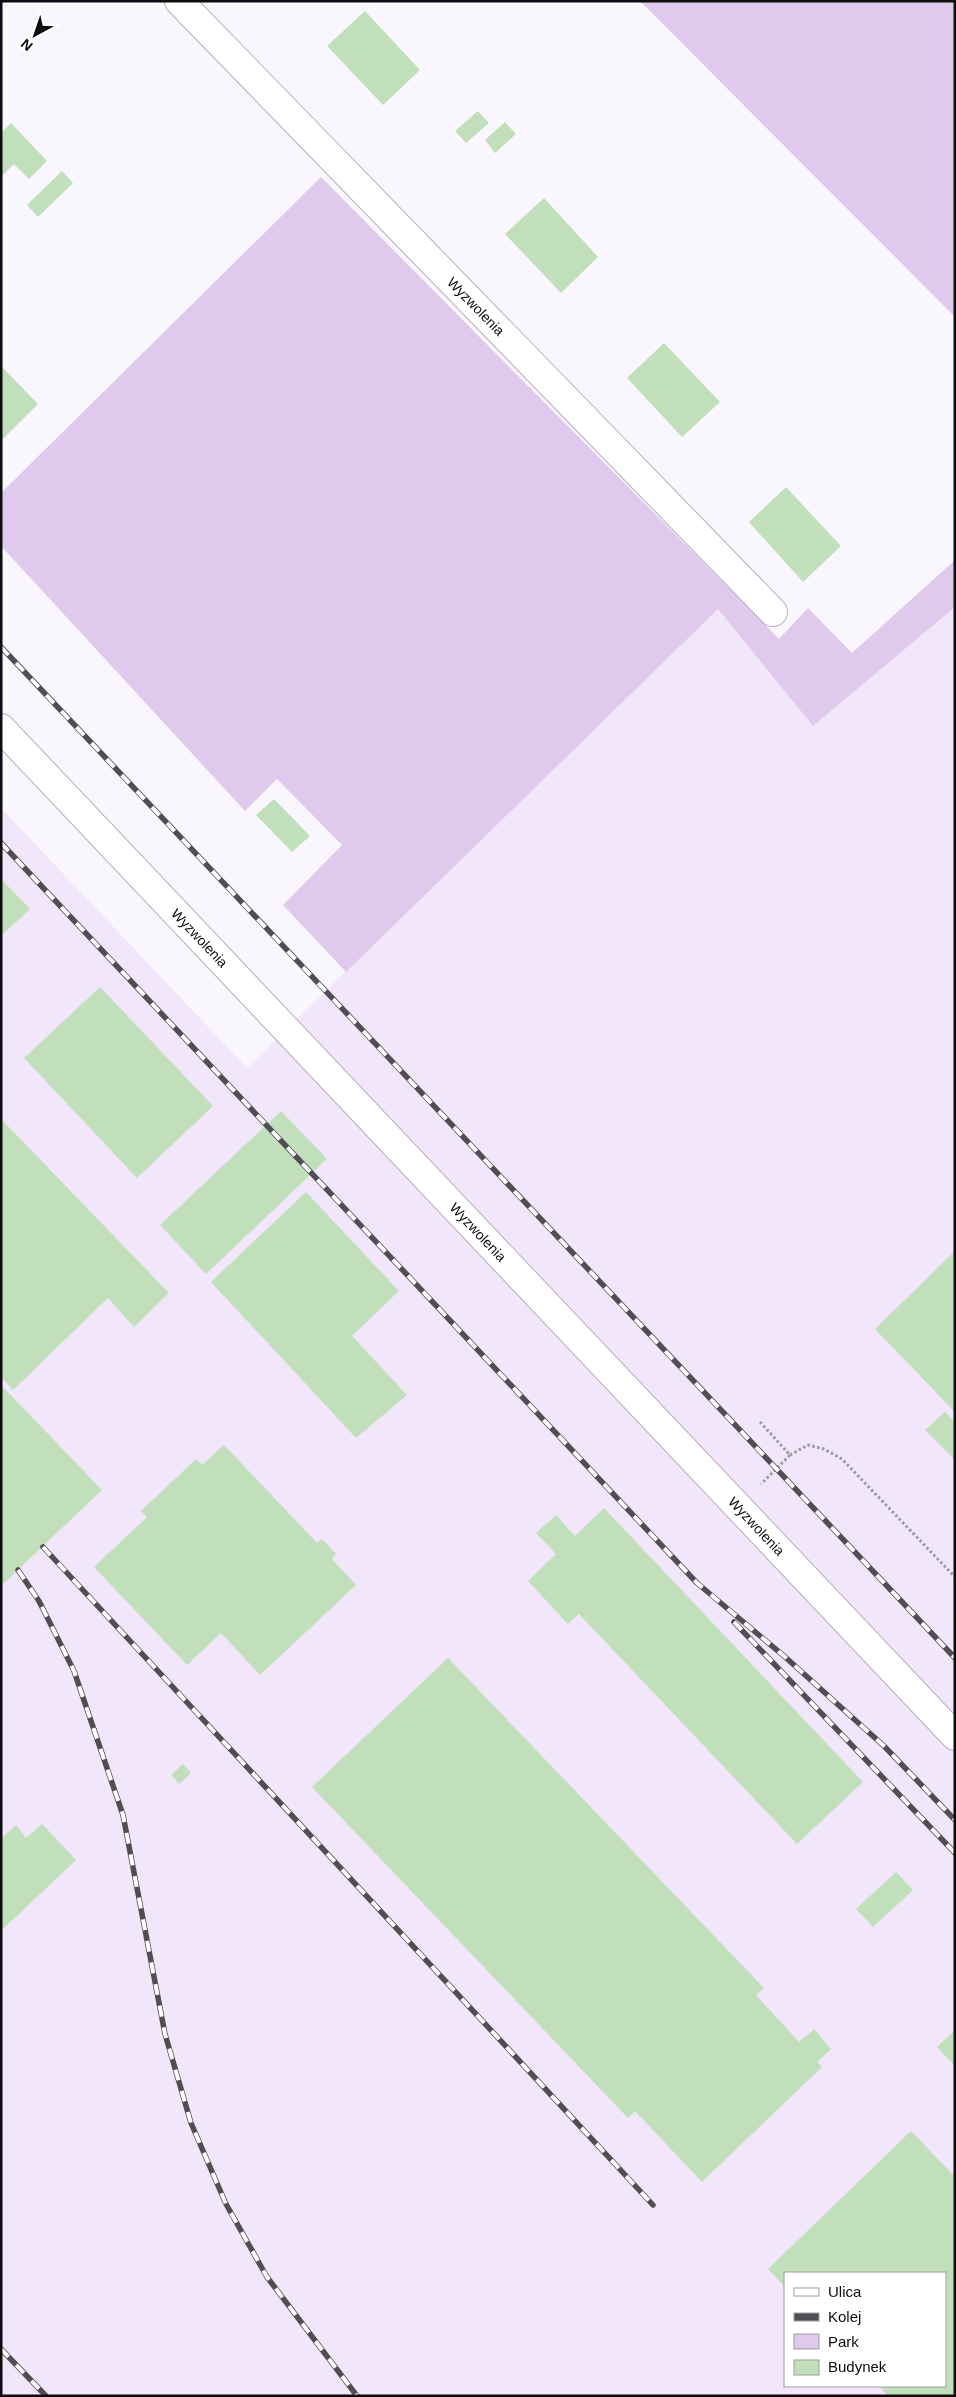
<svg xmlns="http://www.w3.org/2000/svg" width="956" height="2397" viewBox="0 0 956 2397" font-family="Arial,sans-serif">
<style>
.built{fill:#f2e6fa;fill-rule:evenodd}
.green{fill:#dfc9ed}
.building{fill:#c1dfbb}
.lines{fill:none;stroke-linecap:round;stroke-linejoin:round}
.minor-casing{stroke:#b6afbb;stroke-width:30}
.path{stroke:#9d999f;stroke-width:3;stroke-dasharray:2.5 2.5;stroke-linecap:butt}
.minor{stroke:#fff;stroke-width:28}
.rail-casing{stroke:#514e53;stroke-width:5.5}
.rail{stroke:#fff;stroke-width:4;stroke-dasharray:11;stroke-linecap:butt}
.labels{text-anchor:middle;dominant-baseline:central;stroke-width:4;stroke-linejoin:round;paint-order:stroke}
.street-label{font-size:14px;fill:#0f0c10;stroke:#fff}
</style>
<rect width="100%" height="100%" fill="#faf6fd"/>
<path class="built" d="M 955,607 L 955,2396 L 1,2396 L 1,808 L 247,1068 L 718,609 L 813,726 ZM 785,2273 L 945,2273 L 945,2386 L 785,2386 Z"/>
<path class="green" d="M 640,1 L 955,1 L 955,317 Z
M 321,177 L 779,639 L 808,608 L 852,653 L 955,560 L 955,607 L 813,726 L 718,609 L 346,972 L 283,905 L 342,845 L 277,779 L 245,811 L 1,546 L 1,493 Z"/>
<path class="building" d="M 365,11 L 420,70 L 383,105 L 327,46 Z
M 478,111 L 489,123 L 466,143 L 455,131 Z
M 505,122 L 516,134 L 495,153 L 485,140 Z
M 11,123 L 47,161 L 29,179 L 14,164 L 1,177 L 1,133 Z
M 62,171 L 73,183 L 38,217 L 27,205 Z
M 544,198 L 598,257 L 561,293 L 505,234 Z
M 664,343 L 720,402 L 682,437 L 627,378 Z
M 1,366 L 38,404 L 1,441 Z
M 786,487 L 841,546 L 803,582 L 749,522 Z
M 274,799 L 310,836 L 292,852 L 256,815 Z
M 1,879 L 30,909 L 1,936 Z
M 100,987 L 213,1106 L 137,1178 L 24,1058 Z
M 281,1111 L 327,1159 L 206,1274 L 160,1225 Z
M 1,1119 L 169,1293 L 134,1327 L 108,1298 L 13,1390 L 1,1377 Z
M 306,1192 L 399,1291 L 352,1336 L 407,1395 L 356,1438 L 211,1282 Z
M 955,1251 L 955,1412 L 875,1329 Z
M 1,1385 L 102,1490 L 1,1586 Z
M 945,1412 L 955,1422 L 955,1460 L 925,1430 Z
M 224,1445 L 317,1543 L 322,1539 L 336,1554 L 332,1559 L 356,1585 L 260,1675 L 221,1633 L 187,1665 L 94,1567 L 147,1517 L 141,1511 L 194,1461 L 196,1459 L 202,1465 Z
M 604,1508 L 863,1782 L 797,1844 L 579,1614 L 568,1624 L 528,1581 L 556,1554 L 536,1533 L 556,1515 L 575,1536 Z
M 448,1658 L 764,1988 L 756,1995 L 799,2042 L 814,2029 L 831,2049 L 817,2062 L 822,2067 L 702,2182 L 635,2111 L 628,2118 L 312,1787 Z
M 183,1764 L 191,1773 L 179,1784 L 171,1775 Z
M 42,1824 L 76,1860 L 1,1931 L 1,1839 L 16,1825 L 26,1838 Z
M 896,1872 L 913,1890 L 873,1927 L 856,1909 Z
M 955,2030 L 955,2066 L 937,2047 Z
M 911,2131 L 955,2177 L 955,2396 L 888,2396 L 879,2386 L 945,2386 L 945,2273 L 785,2273 L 785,2287 L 768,2269 Z"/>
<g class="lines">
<defs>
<g id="minor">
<path id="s1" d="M 179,1 L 773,612"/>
<path id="s2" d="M 1,728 L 955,1736"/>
</g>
</defs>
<use href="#minor" class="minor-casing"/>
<path class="path" d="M 760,1422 L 790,1455 L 761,1484
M 790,1455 L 808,1445 L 824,1449 L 842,1459 L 955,1577"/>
<use href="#minor" class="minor"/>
<defs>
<path id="rail" d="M 1,647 L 955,1658
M 1,843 L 697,1583 L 784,1656 L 884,1746 L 955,1820
M 43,1547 L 653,2205
M 18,1570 L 39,1601 L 74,1671 L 123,1815 L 165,2034 L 191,2123 L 226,2204 L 267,2277 L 357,2396
M 734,1622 L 955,1853
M 1,2349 L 46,2396"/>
</defs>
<use href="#rail" class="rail-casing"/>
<use href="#rail" class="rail"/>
</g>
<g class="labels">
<g class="street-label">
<text stroke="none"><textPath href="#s1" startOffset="426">Wyzwolenia</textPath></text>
<text stroke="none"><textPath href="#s2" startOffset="289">Wyzwolenia</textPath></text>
<text stroke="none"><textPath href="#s2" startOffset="694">Wyzwolenia</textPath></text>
<text stroke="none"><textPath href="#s2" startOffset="1099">Wyzwolenia</textPath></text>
</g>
</g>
<rect width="956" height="2397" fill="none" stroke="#0f0c10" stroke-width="5"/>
<rect x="784" y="2272" width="162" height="115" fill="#ffffff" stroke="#9f9e9f"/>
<rect x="794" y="2288" width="25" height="8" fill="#ffffff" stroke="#9f9e9f"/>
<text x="828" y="2297" font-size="15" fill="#0f0c10">Ulica</text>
<rect x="794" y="2313" width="25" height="8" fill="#514e53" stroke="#9f9e9f"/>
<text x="828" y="2322" font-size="15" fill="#0f0c10">Kolej</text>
<rect x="794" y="2334" width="25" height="15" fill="#dfc9ed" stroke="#9f9e9f"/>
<text x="828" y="2347" font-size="15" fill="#0f0c10">Park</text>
<rect x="794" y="2360" width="25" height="15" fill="#c1dfbb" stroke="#9f9e9f"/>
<text x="828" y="2372" font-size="15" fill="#0f0c10">Budynek</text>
<g transform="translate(35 35) rotate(220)" stroke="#ffffff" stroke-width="4" paint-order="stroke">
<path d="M0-4L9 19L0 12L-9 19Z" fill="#0f0c10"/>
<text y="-8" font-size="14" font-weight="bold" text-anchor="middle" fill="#0f0c10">N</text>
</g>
</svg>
